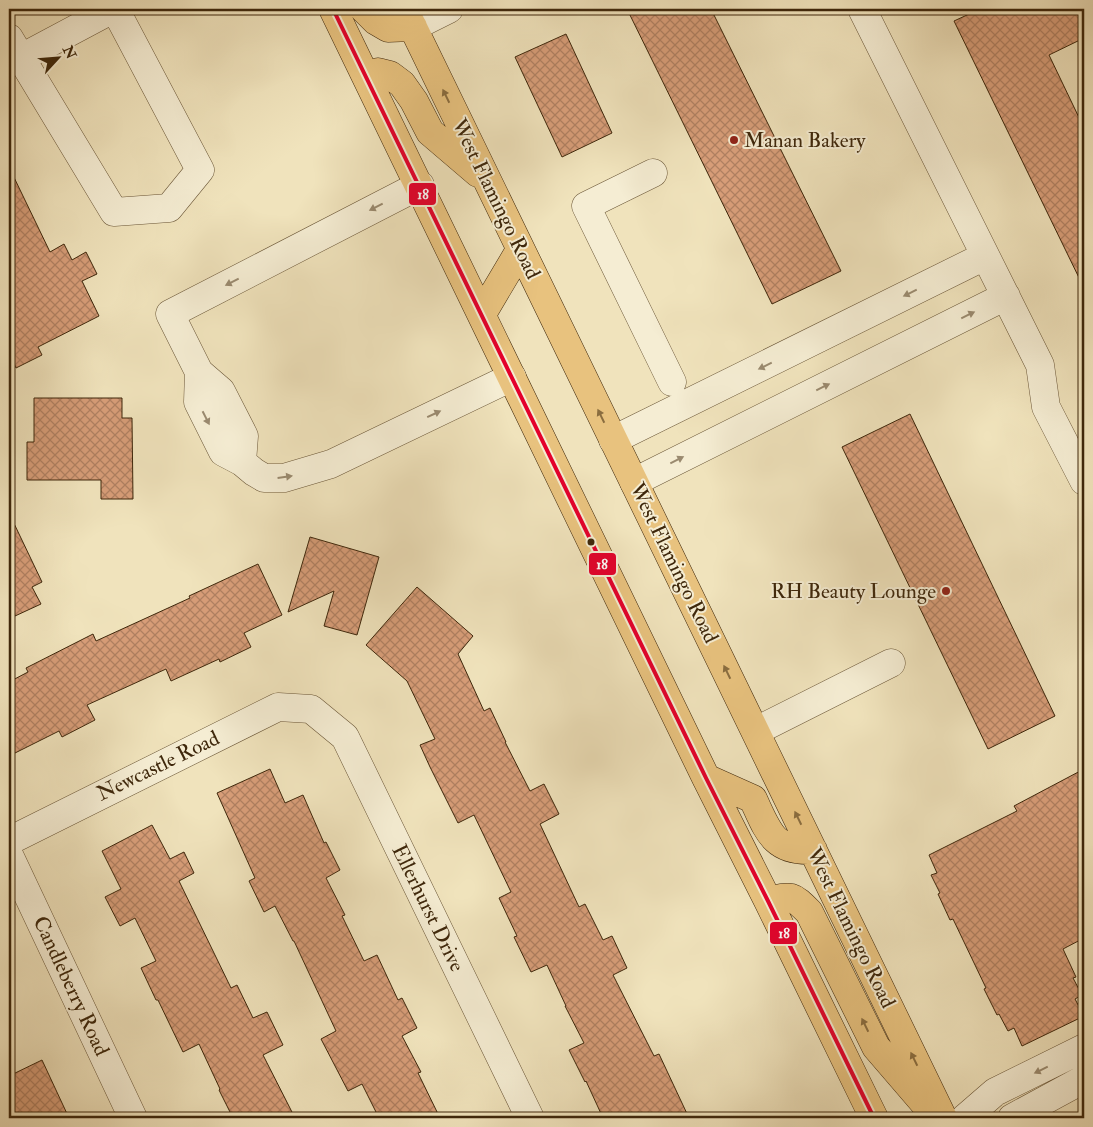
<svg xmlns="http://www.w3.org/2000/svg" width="1093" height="1127" viewBox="0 0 1093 1127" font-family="'IM FELL Double Pica',serif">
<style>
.building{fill:url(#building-cross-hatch);stroke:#3e270b}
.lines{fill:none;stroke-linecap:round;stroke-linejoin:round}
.minor-casing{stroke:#6a5637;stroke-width:29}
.major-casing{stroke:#3e270b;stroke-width:29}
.minor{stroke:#f5edd3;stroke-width:28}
.major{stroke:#e8c27e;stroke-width:28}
.bus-1-casing{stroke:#f5edd3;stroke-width:8}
.bus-1{stroke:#e4002b;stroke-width:4}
.oneway{fill:#8a6d3f}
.oneway2{fill:#9a8a6f}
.poi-dot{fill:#8f2418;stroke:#f5edd3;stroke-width:2}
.bus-dot{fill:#3e270b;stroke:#f5edd3;stroke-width:2}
.labels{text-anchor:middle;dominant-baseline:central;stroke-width:4;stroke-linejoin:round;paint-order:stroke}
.poi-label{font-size:21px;fill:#3e270b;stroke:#f5edd3;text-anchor:start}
.street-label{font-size:21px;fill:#3e270b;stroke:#f5edd3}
.line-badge{stroke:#f5edd3;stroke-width:2}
.badge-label{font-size:14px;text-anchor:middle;font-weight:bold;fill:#fff}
</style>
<defs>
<pattern id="building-cross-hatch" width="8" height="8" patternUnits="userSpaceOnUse" patternTransform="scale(1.25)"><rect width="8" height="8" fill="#d79d78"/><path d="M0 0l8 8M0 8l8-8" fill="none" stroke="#b08061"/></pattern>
</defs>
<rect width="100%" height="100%" fill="#f0e3bc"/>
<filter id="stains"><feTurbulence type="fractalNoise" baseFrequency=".004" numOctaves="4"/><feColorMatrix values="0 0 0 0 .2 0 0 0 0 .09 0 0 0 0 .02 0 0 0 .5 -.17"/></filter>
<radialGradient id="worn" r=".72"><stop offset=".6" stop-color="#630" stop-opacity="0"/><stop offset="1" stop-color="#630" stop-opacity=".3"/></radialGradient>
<path class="building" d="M 627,9 L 711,9 L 841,271 L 772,304 Z
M 980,9 L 1084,9 L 1084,38 L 1049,55 L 1084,128 L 1084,288 L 954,21 Z
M 566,34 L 612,133 L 562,157 L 515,57 Z
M 9,167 L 50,252 L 64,244 L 72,260 L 86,252 L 97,274 L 82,281 L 99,316 L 38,347 L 42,355 L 16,368 L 9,353 Z
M 34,398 L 122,398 L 122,418 L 132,418 L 133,499 L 101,499 L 101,480 L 27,480 L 27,442 L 34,442 Z
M 910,414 L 1055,716 L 988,749 L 842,447 Z
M 9,513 L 42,582 L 32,587 L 41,604 L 15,616 L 9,603 Z
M 310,537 L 379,557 L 357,635 L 324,626 L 334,591 L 288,612 Z
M 258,564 L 282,615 L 244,633 L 251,647 L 220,662 L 219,659 L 171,681 L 166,669 L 87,705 L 95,720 L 62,737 L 59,731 L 9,756 L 9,682 L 28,672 L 26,668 L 93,634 L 96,641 L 190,598 L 189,596 Z
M 417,587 L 473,636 L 458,654 L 484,711 L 490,708 L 506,742 L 505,742 L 530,791 L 544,784 L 559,814 L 540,824 L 579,907 L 585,904 L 603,940 L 612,936 L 627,968 L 613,975 L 654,1056 L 659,1054 L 689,1118 L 603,1118 L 586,1081 L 585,1082 L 569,1050 L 584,1043 L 565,1006 L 566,1006 L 547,965 L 531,972 L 514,937 L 517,936 L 499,898 L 511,892 L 474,815 L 458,823 L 430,767 L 420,745 L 435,739 L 407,681 L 366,645 Z
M 270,769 L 285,803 L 303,795 L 324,843 L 326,842 L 340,870 L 326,878 L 345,915 L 342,916 L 364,961 L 377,955 L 398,1000 L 402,998 L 417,1028 L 402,1036 L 421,1072 L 418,1073 L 440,1118 L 379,1118 L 362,1084 L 348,1091 L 321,1039 L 336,1031 L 294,941 L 293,941 L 275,906 L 264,912 L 249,881 L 255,878 L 217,793 Z
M 1084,769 L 1084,938 L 1063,949 L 1076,977 L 1073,978 L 1082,995 L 1075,999 L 1084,1016 L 1022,1046 L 1014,1028 L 1008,1031 L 999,1014 L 997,1015 L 984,989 L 986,988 L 953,919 L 950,920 L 938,894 L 940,893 L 931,875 L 937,873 L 929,855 L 1017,811 L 1014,806 Z
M 152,825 L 170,859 L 184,852 L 194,873 L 179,881 L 231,988 L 237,985 L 253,1018 L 267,1012 L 283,1045 L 263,1055 L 295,1118 L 233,1118 L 219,1090 L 220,1089 L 199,1044 L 183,1052 L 158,1000 L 156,1000 L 141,968 L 156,961 L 135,918 L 120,926 L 105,897 L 121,889 L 102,851 Z
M 42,1060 L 69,1118 L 9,1118 L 9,1076 Z"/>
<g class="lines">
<defs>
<path id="minor" d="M 862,9 L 1040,365 L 1046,407 L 1084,481
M 413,27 L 449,9
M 9,38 L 114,212 L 169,208 L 200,170 L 115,9
M 21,58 L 113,9
M 653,173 L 586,206 L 672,382
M 199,372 L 198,402 L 223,452 L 242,462 L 254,472 L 264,478 L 284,478 L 331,464 L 512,377
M 613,440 L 985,256
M 242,462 L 244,436 L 221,391 L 199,372 L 170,314 L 420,185
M 634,482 L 1006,296
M 756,731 L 891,663
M 9,841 L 278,707 L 311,709 L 345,737 L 530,1118
M 9,855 L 133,1118
M 965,1118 L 995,1092 L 1084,1048
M 1012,1118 L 1084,1079"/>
<path id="major" d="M 333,9 L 706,778 L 768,901 L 874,1118
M 364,9 L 376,21 L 388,28 L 413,27
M 404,9 L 943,1118
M 366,75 L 378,72 L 390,75 L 402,84 L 414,101 L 430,132 L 478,173
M 482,314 L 520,250
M 706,778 L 753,799 C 768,831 773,852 813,850
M 768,901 C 792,895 792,895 809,912 L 876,1047 L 925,1104"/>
</defs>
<use href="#minor" class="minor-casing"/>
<use href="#major" class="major-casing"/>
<use href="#minor" class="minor"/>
<use href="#major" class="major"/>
<defs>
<path id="bus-1" d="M 333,9 L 706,778 L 768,901 L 874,1118"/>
</defs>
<use href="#bus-1" class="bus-1-casing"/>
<use href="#bus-1" class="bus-1"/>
</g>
<defs><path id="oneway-solid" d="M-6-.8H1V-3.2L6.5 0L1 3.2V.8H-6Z" transform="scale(1.25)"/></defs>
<g class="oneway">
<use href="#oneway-solid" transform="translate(446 96) rotate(-116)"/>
<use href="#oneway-solid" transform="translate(601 416) rotate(-116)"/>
<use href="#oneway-solid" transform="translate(727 672) rotate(-116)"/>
<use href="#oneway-solid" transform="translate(798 818) rotate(-116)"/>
<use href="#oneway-solid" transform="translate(865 1025) rotate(-116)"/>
<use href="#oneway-solid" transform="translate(914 1059) rotate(-116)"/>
</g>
<g class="oneway2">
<use href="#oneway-solid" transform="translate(376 207) rotate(153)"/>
<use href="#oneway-solid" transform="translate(232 282) rotate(153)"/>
<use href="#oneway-solid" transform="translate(910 293) rotate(154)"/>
<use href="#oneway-solid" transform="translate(968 315) rotate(-26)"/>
<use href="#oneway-solid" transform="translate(765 366) rotate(154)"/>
<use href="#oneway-solid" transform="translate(823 387) rotate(-26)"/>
<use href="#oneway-solid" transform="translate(434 414) rotate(-25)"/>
<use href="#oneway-solid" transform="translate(206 418) rotate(63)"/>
<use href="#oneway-solid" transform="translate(677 460) rotate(-27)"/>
<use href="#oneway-solid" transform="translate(285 477) rotate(-8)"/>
<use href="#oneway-solid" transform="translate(1041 1070) rotate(154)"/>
</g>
<g class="poi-dot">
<circle cx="734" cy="140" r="5"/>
<circle cx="946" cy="591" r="5"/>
</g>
<circle class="bus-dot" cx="591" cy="542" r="4.5"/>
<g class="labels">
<g class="poi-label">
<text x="744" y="140">Manan Bakery</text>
<text x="936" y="591" text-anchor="end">RH Beauty Lounge</text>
</g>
<g class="street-label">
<text transform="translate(496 199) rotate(64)">West Flamingo Road</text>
<text transform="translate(674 563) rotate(64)">West Flamingo Road</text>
<text transform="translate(158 766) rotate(-26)">Newcastle Road</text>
<text transform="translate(428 908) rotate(64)">Ellerhurst Drive</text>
<text transform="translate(851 928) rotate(64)">West Flamingo Road</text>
<text transform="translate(71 986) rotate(65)">Candleberry Road</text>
</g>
</g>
<g class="line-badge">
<rect x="408" y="182" width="29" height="24" rx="5" fill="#e4002b"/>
<rect x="588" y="552" width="29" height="24" rx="5" fill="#e4002b"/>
<rect x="769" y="921" width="29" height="24" rx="5" fill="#e4002b"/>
</g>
<g class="badge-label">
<text x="423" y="199">18</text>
<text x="602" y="569">18</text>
<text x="784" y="938">18</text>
</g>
<rect width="1093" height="1127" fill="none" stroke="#f0e3bc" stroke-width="30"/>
<rect x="10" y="10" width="1073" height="1107" fill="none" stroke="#3e270b" stroke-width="2.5"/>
<rect x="15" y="15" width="1063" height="1097" fill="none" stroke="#3e270b"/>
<g transform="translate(58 58) rotate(64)" stroke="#f5edd3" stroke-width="4" paint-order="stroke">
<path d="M0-4L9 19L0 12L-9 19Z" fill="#3e270b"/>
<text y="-8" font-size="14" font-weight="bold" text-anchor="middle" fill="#3e270b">N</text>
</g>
<rect width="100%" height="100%" filter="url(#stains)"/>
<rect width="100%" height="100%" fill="url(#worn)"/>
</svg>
